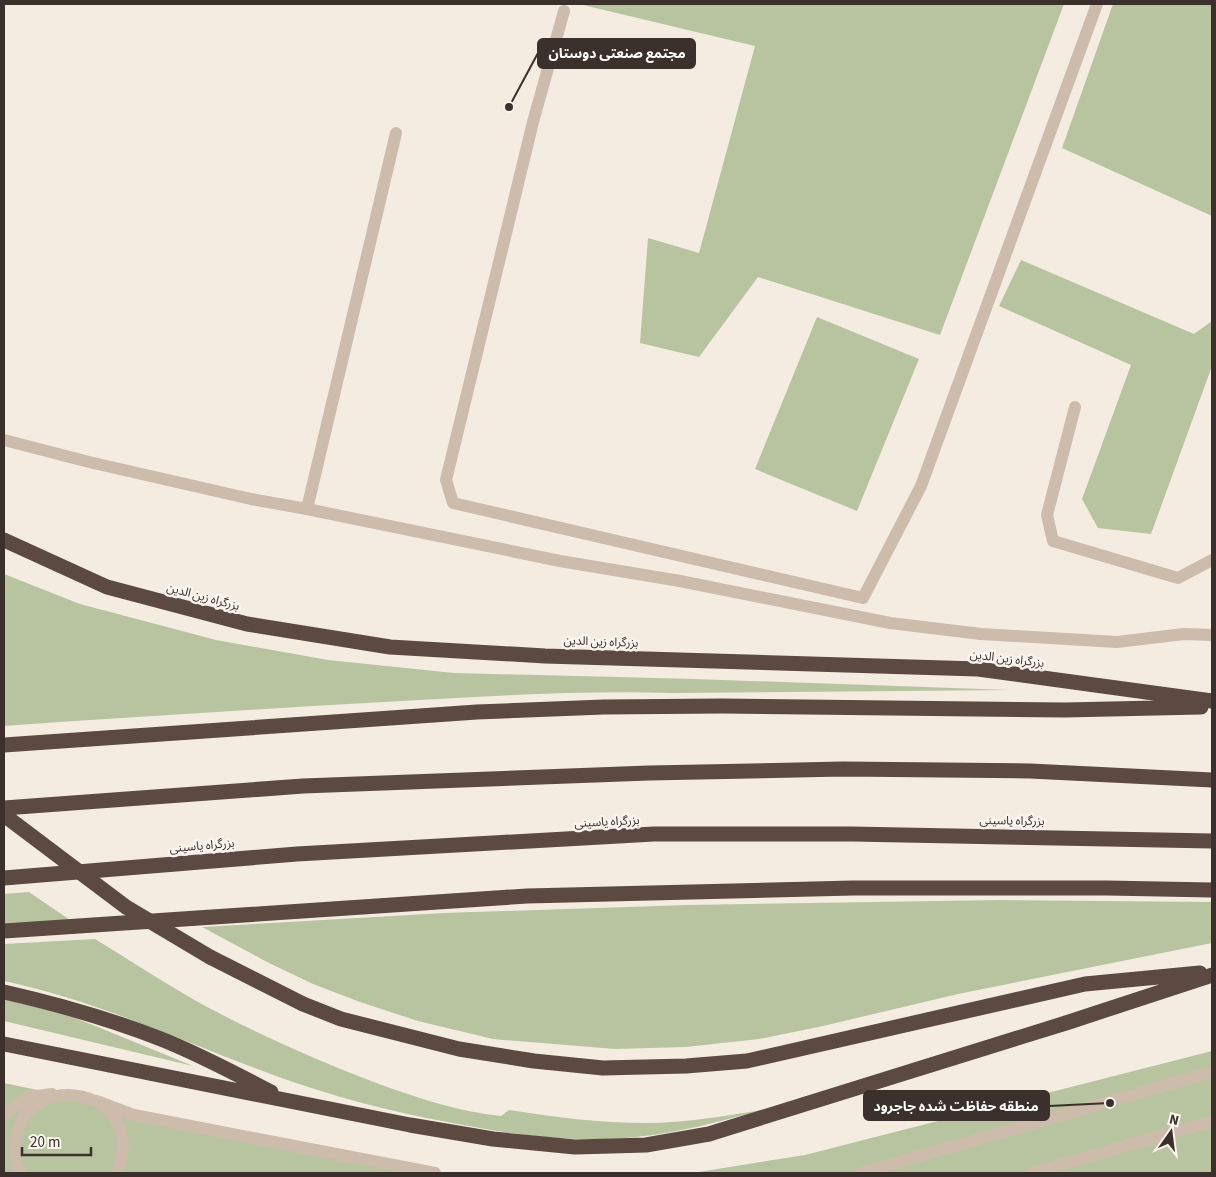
<svg xmlns="http://www.w3.org/2000/svg" width="1216" height="1177" viewBox="0 0 1216 1177" font-family="'Source Sans 3','Noto Sans Arabic',sans-serif">
<style>
.green{fill:#b8c4a0}
.lines{fill:none;stroke-linecap:round;stroke-linejoin:round}
.minor{stroke:#cdbbac;stroke-width:12}
.highway{stroke:#5c4a42;stroke-width:15}
.highway-bridge{stroke:#5c4a42;stroke-width:15}
.labels{text-anchor:middle;dominant-baseline:central;stroke-width:5;stroke-linejoin:round;paint-order:stroke}
.street-label{font-size:12px;fill:#3b302b;stroke:#fbf5ee}
.leader{fill:none;stroke:#3b302b;stroke-width:2}
.callout-dot{fill:#3b302b;stroke:#fbf5ee;stroke-width:2}
.callout{fill:#3b302b;stroke:#3b302b;stroke-width:2}
.callout-label{font-size:14px;text-anchor:middle;font-weight:bold;fill:#fff}
</style>
<rect width="100%" height="100%" fill="#f4ebe1"/>
<path class="green" d="M 579,4 L 1064,4 L 940,335 L 758,277 L 699,357 L 640,343 L 648,238 L 699,253 L 755,46 Z
M 1113,4 L 1212,4 L 1212,216 L 1062,148 Z
M 1021,260 L 1194,334 L 1212,321 L 1212,366 L 1151,534 L 1098,528 L 1082,499 L 1131,365 L 999,306 Z
M 817,317 L 919,359 L 857,511 L 755,469 Z
M 4,574 L 80,604 L 216,640 L 328,660 L 454,673 L 695,679 L 1010,690 L 673,693 C 565,690 455,698 348,704 C 233,711 118,718 4,726 Z
M 29,892 L 70,920 L 4,925 L 4,894 Z
M 1001,900 L 1212,902 L 1212,943 L 958,994 L 823,1026 L 759,1039 L 686,1047 L 615,1049 L 493,1039 L 418,1021 L 360,1002 L 313,984 L 267,962 L 202,927 L 444,913 L 687,905 Z
M 95,939 C 133,962 170,987 209,1008 C 264,1037 321,1062 379,1084 C 418,1098 459,1112 501,1116 L 509,1110 C 554,1117 600,1123 646,1123 C 685,1123 724,1116 763,1110 C 721,1121 679,1133 635,1137 C 573,1144 509,1134 447,1122 C 389,1111 331,1096 276,1076 C 185,1043 99,1001 4,981 L 4,944 Z
M 4,999 L 61,1013 L 93,1025 L 193,1066 L 4,1021 Z
M 1212,1051 L 1212,1173 L 692,1173 L 805,1155 Z
M 4,1083 L 433,1173 L 4,1173 Z"/>
<g class="lines">
<path class="minor" d="M 564,11 L 533,122 L 446,480 L 453,503 L 863,598 L 921,486 L 1097,4
M 1075,407 L 1047,515 L 1053,541 L 1178,578 L 1212,560
M 4,440 L 89,462 L 251,499 L 307,509 L 560,561 L 680,581 L 890,623 L 981,634 L 1117,642 L 1184,634 L 1212,635
M 307,509 L 396,133
M 97,1101 L 134,1115 L 435,1173
M 4,1114 L 29,1097 L 52,1094
M 21,1173 C 15,1163 14,1151 16,1140 C 25,1066 151,1088 117,1173
M 861,1173 L 1212,1072
M 1032,1173 L 1212,1121"/>
<path class="highway" d="M 4,540 L 107,587 L 247,624 L 390,647 L 545,656 L 978,669 L 1212,701
M 4,745 L 477,712 L 604,707 L 722,706 L 1065,710 L 1201,707
M 4,808 L 303,786 L 649,773 L 843,769 L 1030,771 L 1212,780
M 4,878 L 297,854 L 654,834 L 852,834 L 1212,841
M 4,931 L 527,896 L 853,888 L 1107,888 L 1212,890
M 210,957 L 303,1004 L 341,1019 L 459,1049 L 534,1061 L 603,1068 L 686,1066 L 747,1061 L 1085,984 L 1200,973
M 4,992 C 57,1004 110,1019 161,1039 C 199,1054 234,1073 271,1092
M 4,1044 L 410,1125 L 493,1139 L 575,1147 L 646,1145 L 709,1134 L 1069,1022 L 1212,975"/>
<path class="highway-bridge" d="M 4,815 L 126,907 L 210,957"/>
</g>
<g class="labels">
<g class="street-label">
<text transform="translate(203 597) rotate(15)">بزرگراه زین الدین</text>
<text transform="translate(601 642) rotate(2)">بزرگراه زین الدین</text>
<text transform="translate(1007 659) rotate(7)">بزرگراه زین الدین</text>
<text transform="translate(1012 821) rotate(1)">بزرگراه یاسینی</text>
<text transform="translate(607 822) rotate(-3)">بزرگراه یاسینی</text>
<text transform="translate(202 846) rotate(-5)">بزرگراه یاسینی</text>
</g>
</g>
<path class="leader" d="M509 107L538 53M1110 1103L1049 1106"/>
<g class="callout-dot">
<circle cx="509" cy="107" r="5"/>
<circle cx="1110" cy="1103" r="5"/>
</g>
<g class="callout">
<rect x="538" y="39" width="157" height="29" rx="5"/>
<rect x="864" y="1091" width="185" height="29" rx="5"/>
</g>
<g class="callout-label">
<text x="617" y="58">مجتمع صنعتی دوستان</text>
<text x="956" y="1111">منطقه حفاظت شده جاجرود</text>
</g>
<rect width="1216" height="1177" fill="none" stroke="#3b302b" stroke-width="10"/>
<g transform="translate(1171 1132) rotate(14)" stroke="#fbf5ee" stroke-width="4" paint-order="stroke">
<path d="M0-4L9 19L0 12L-9 19Z" fill="#3b302b"/>
<text y="-8" font-size="14" font-weight="bold" text-anchor="middle" fill="#3b302b">N</text>
</g>
<path d="M22 1147v8h69v-8" fill="none" stroke="#3b302b" stroke-width="2.5"/>
<text x="30" y="1147" font-size="15" fill="#3b302b" stroke="#fbf5ee" stroke-width="4" paint-order="stroke">20 m</text>
</svg>
